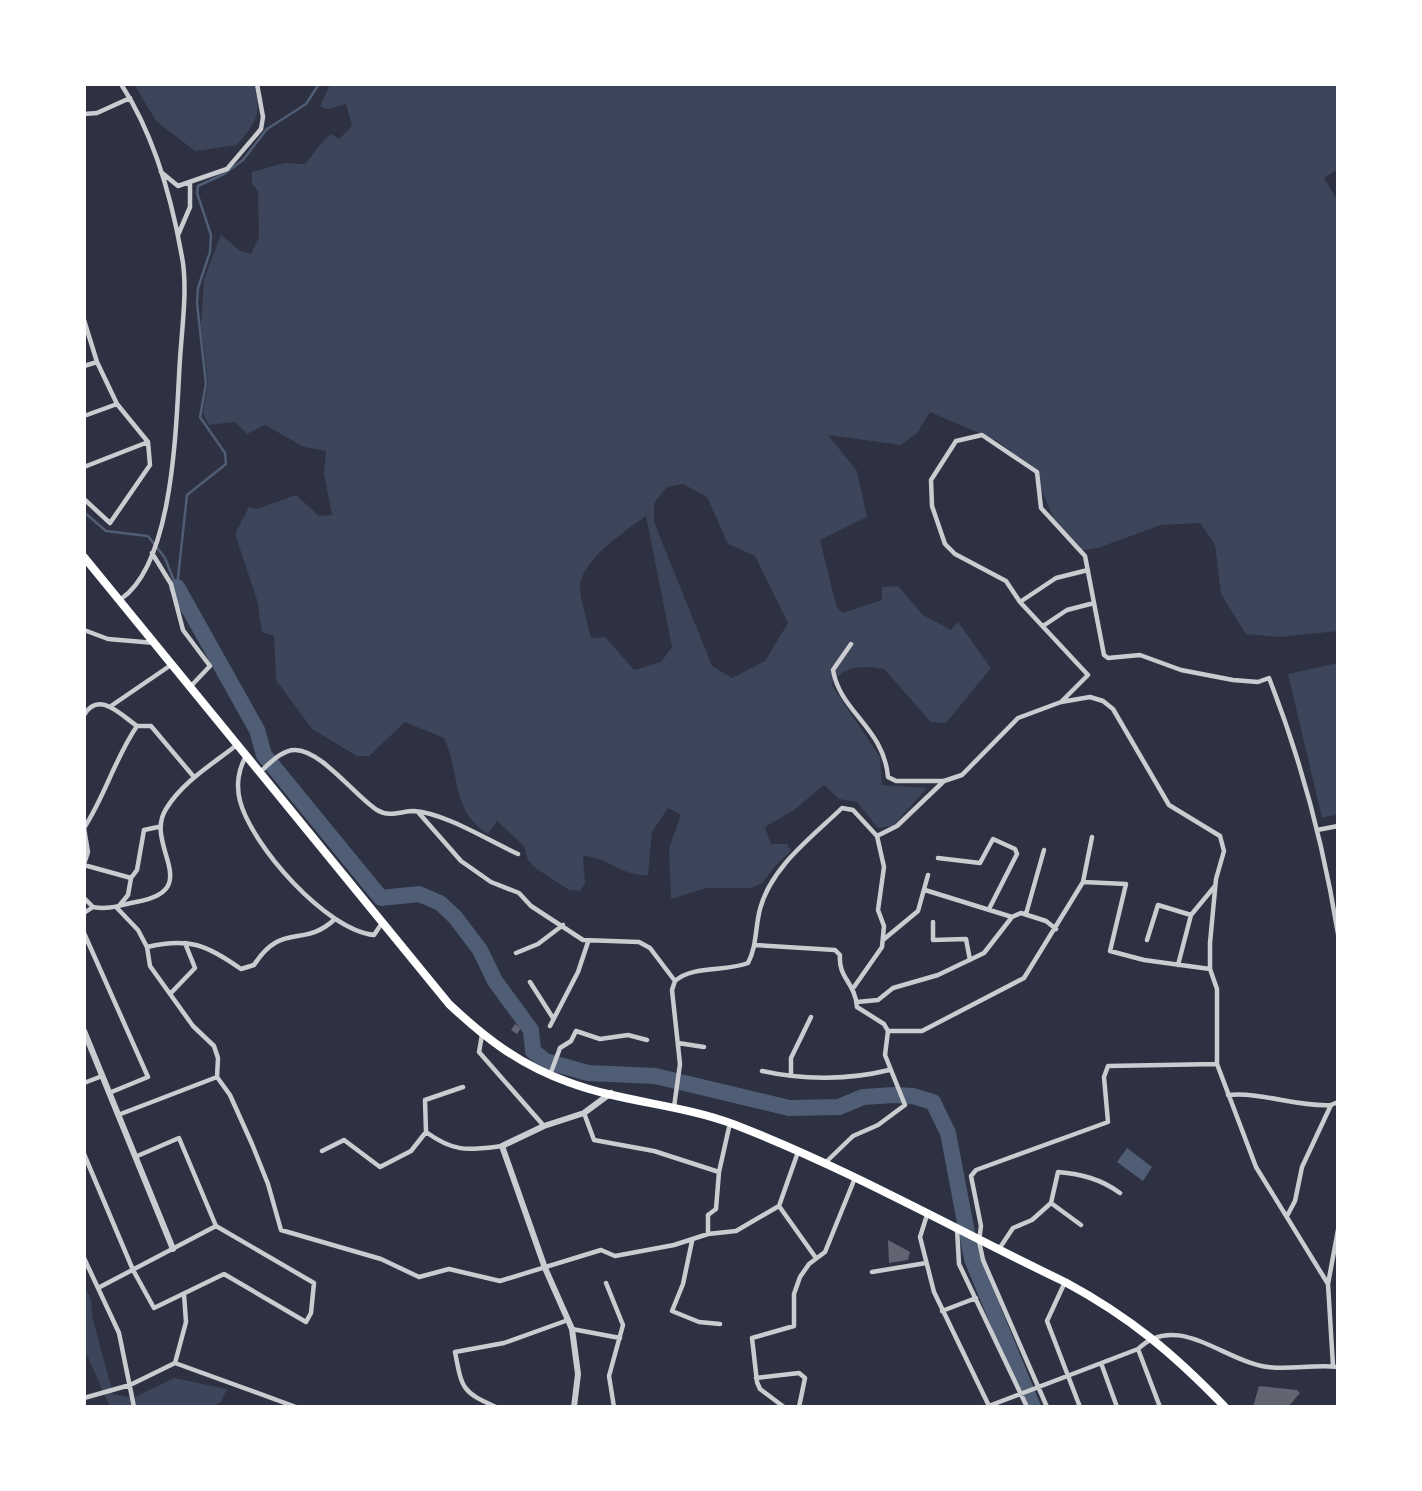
<svg xmlns="http://www.w3.org/2000/svg" width="1422" height="1491" viewBox="0 0 1422 1491" font-family="'Sofia Sans Condensed',sans-serif">
<style>
.green{fill:#3c4559;fill-rule:evenodd}
.water{fill:#4f5d75}
.lines{fill:none;stroke-linecap:round;stroke-linejoin:round}
.stream{stroke:#4f5d75;stroke-width:2.5}
.river{stroke:#4f5d75;stroke-width:16}
.building{fill:#626471}
.minor{stroke:#caccd0;stroke-width:4.5}
.tertiary{stroke:#caccd0;stroke-width:6}
.primary{stroke:#fff;stroke-width:8}
</style>
<rect width="100%" height="100%" fill="#2d3142"/>
<path class="green" d="M 134,84 L 254,84 C 262,115 257,121 237,145 L 195,151 L 156,121 Z
M 330,84 L 1338,84 L 1338,169 L 1324,178 L 1338,201 L 1338,631 L 1280,637 L 1246,634 L 1221,594 L 1215,545 L 1200,523 L 1161,525 L 1098,548 L 1077,551 L 1057,526 L 1031,466 L 997,441 L 930,412 L 917,433 L 901,445 L 828,435 L 857,471 L 867,517 L 820,540 L 836,605 L 842,613 L 882,600 L 882,587 L 898,586 L 923,615 L 951,630 L 958,622 L 991,668 L 946,723 L 931,722 L 884,669 C 862,665 844,665 831,684 L 880,757 L 882,785 L 927,788 L 893,826 L 878,828 L 857,802 L 839,799 L 824,785 L 794,810 L 765,827 L 771,844 L 787,844 L 791,851 L 777,864 L 762,883 L 751,888 L 706,888 L 671,899 L 669,848 L 681,815 L 668,808 L 652,832 L 648,875 C 623,877 607,857 583,856 L 585,884 L 580,891 L 569,890 L 534,867 L 528,860 L 524,846 L 497,821 L 488,834 C 450,810 461,774 444,738 L 405,722 L 369,756 L 357,756 L 312,729 L 276,680 L 274,636 L 262,632 L 257,600 L 235,534 L 249,507 L 257,509 L 296,495 L 319,516 L 332,515 L 324,474 L 326,451 L 304,447 L 265,425 L 247,434 L 235,422 L 209,425 L 203,413 L 208,384 L 201,325 L 204,279 L 221,235 L 240,251 L 251,254 L 259,237 L 258,191 L 252,184 L 252,172 L 284,163 L 305,164 C 314,155 320,141 331,134 L 339,139 L 352,126 L 346,104 L 328,109 L 320,107 ZM 683,484 L 707,497 L 728,544 L 755,556 L 788,623 L 765,661 L 732,678 L 712,666 L 654,522 L 654,503 L 667,487 ZM 646,516 L 672,647 L 661,662 L 634,670 L 605,637 L 591,638 C 588,622 581,604 580,588 C 580,561 625,531 646,516 Z
M 1338,663 L 1338,814 L 1322,818 L 1288,674 Z
M 84,1286 L 91,1299 L 93,1320 L 113,1394 L 133,1398 L 174,1378 L 227,1389 L 220,1403 L 209,1407 L 110,1407 L 87,1355 L 84,1355 Z"/>
<path class="water" d="M 1127,1148 L 1152,1167 L 1143,1181 L 1117,1162 Z"/>
<g class="lines">
<path class="stream" d="M 84,512 L 106,531 L 148,536 L 165,558 L 176,586
M 177,587 L 187,495 L 226,464 L 225,453 L 200,417 L 206,384 L 197,303 L 198,288 L 210,252 L 211,235 L 197,193 L 198,186 L 224,174 L 243,160 L 267,129 L 306,104 L 319,84"/>
<path class="river" d="M 177,587 L 257,730 L 264,755 L 381,898 L 419,894 L 440,903 L 455,917 L 480,950 L 495,981 L 531,1030 L 533,1051 L 545,1061 L 588,1073 L 655,1076 L 789,1108 L 839,1107 L 863,1097 L 894,1095 L 913,1096 L 933,1102 L 948,1133 L 972,1259 L 1033,1407"/>
</g>
<path class="building" d="M 515,1024 L 521,1028 L 517,1034 L 511,1030 Z
M 888,1240 L 910,1252 L 908,1260 L 889,1263 Z
M 1259,1386 L 1297,1390 L 1300,1393 L 1288,1407 L 1253,1407 Z"/>
<g class="lines">
<path class="minor" d="M 121,84 C 155,136 173,203 183,263 C 187,293 182,328 180,359 C 176,420 175,562 121,599
M 84,114 L 97,113 L 130,98
M 161,172 L 178,186 L 227,169 L 261,129 L 263,117 L 257,84
M 178,235 L 190,207 L 190,183
M 84,320 L 97,362 L 84,366
M 84,416 L 117,404
M 84,467 L 148,442
M 84,499 L 110,523 L 150,465 L 148,442 L 117,404 L 97,362
M 152,553 L 171,584 L 183,630 L 210,666 L 191,686
M 1020,602 L 1056,578 L 1088,570
M 1043,626 L 1067,610 L 1094,603
M 84,630 L 108,639 L 155,643
M 851,644 L 833,670 C 840,712 884,728 888,777 L 896,781 L 943,781
M 1061,702 L 1088,675 L 1020,602 L 1006,581 L 955,554 L 945,544 L 932,506 L 931,480 L 956,441 L 982,435 L 1037,472 L 1041,508 L 1085,556 L 1104,655 L 1108,658 L 1140,655 L 1181,670 L 1233,680 L 1258,682 L 1269,678 C 1301,760 1324,847 1338,934
M 111,706 L 171,665
M 84,715 C 99,690 121,715 137,726
M 247,755 C 238,768 236,786 240,801 C 252,846 326,930 374,935 L 382,923
M 261,771 C 270,763 283,749 296,750 C 322,751 356,797 377,810 C 390,818 401,811 414,811 C 445,813 489,841 518,854
M 418,812 L 461,861 L 491,882 L 519,893 L 531,906 L 583,940 L 639,942 L 650,948 L 675,981
M 84,828 C 105,796 115,758 137,726 L 151,726 L 194,777
M 84,828 L 88,852 L 84,864
M 1317,830 L 1338,826
M 877,836 L 897,826 L 944,781 L 962,775 L 1018,718 L 1061,702 L 1090,697 L 1103,701 L 1113,709 L 1169,805 L 1220,836 L 1224,851 L 1216,879 L 1210,943 L 1210,969 L 1217,989 L 1217,1064
M 938,858 L 980,863 L 993,839 L 1015,849 L 1017,854 L 989,909
M 84,865 L 131,878 L 128,895 L 119,906
M 131,878 L 137,870 L 144,830 L 158,827
M 1083,882 L 1126,884 L 1110,951 L 1144,960 L 1210,969
M 925,890 L 1012,917
M 84,898 L 93,907
M 117,908 L 138,930 L 147,947 L 150,966 L 193,1026 L 214,1046 L 218,1058 L 217,1077 L 230,1095 L 252,1144 L 268,1184 L 281,1230 L 381,1259 L 419,1277 L 449,1269 L 500,1281 L 601,1250 L 615,1256 L 674,1245 L 708,1234 L 736,1231 L 779,1206 L 798,1152
M 84,913 L 93,907 C 110,910 120,905 136,902 C 206,890 143,845 166,809 C 183,781 213,764 238,744
M 1026,914 L 1044,850
M 933,922 L 933,940 L 966,939 L 970,960
M 84,933 L 148,1077 L 109,1093
M 883,940 L 918,911 L 928,875
M 1147,940 L 1158,905 L 1191,915
M 755,945 L 835,950 L 840,955 C 838,978 855,982 857,1007 L 884,1024 L 888,1031
M 147,947 C 189,937 207,945 241,969 L 254,965 C 282,921 303,949 335,919
M 516,953 L 538,944 L 563,925
M 1178,965 L 1191,915 L 1215,886
M 530,982 L 553,1018
M 170,994 L 195,968 L 185,943
M 857,1002 L 878,1000 L 893,988 L 938,975 L 984,953 L 1012,917 L 1021,913 L 1046,921 L 1056,929
M 550,1026 L 578,972 L 588,942
M 482,1035 L 479,1052 L 544,1126
M 678,1043 L 704,1047
M 762,1071 C 802,1080 850,1080 889,1070
M 550,1075 L 560,1048 L 571,1041 L 576,1031 L 600,1039 L 628,1035 L 647,1040
M 791,1075 L 791,1058 L 811,1017
M 84,1083 L 102,1076
M 463,1087 L 425,1100 L 426,1132 C 455,1153 468,1150 502,1146
M 1228,1095 C 1264,1092 1296,1107 1331,1105
M 674,1107 L 680,1064 L 672,990 L 675,981 C 693,965 725,972 748,963 C 757,946 755,928 760,909 C 771,867 812,837 842,808 L 853,810 L 877,836 L 884,867 L 878,910 L 884,926 L 882,947 L 854,987
M 584,1113 L 594,1140 L 654,1151 L 719,1172 L 716,1209 L 708,1215 L 708,1234
M 118,1115 L 217,1077
M 322,1151 L 344,1140 L 380,1167 L 411,1151 L 426,1132
M 84,1154 L 133,1270 L 154,1308 L 224,1274 L 306,1322 L 311,1313 L 314,1283 L 216,1226 L 179,1138 L 135,1157
M 825,1163 L 853,1136 L 878,1125 L 905,1105 L 885,1055 L 888,1031 L 922,1031 L 1024,978 L 1083,882 L 1092,837
M 719,1172 L 730,1123
M 1051,1203 L 1081,1225
M 779,1206 L 816,1258
M 927,1215 L 920,1237 L 934,1292 L 989,1406
M 1287,1216 L 1295,1201 L 1302,1167 L 1331,1105 L 1338,1102
M 957,1229 L 959,1264 L 1027,1407
M 692,1241 L 683,1284 L 672,1311 L 699,1322 L 720,1324
M 999,1249 L 1013,1228 L 1032,1220 L 1051,1203 L 1058,1172 C 1081,1174 1101,1179 1120,1193
M 84,1258 L 119,1333 L 134,1407
M 872,1272 L 926,1263
M 1065,1282 L 1047,1321 L 1080,1407
M 606,1283 L 623,1325 L 609,1376 L 614,1407
M 98,1288 L 216,1226
M 942,1311 L 976,1298
M 572,1329 L 620,1338
M 1138,1349 L 1160,1407
M 175,1363 L 186,1322 L 184,1294
M 1101,1363 L 1117,1407
M 1333,1366 L 1328,1284 L 1338,1230
M 756,1378 L 799,1373 L 805,1378 L 799,1407
M 84,1398 L 130,1385 L 175,1363 L 296,1407
M 496,1407 C 462,1392 462,1389 455,1352 L 504,1343 L 568,1320
M 784,1407 L 760,1389 L 757,1382 L 752,1338 L 794,1326 L 794,1294 L 800,1277 L 809,1264 L 825,1252 L 855,1178
M 986,1407 L 1138,1349 C 1177,1311 1223,1361 1268,1367 C 1291,1370 1315,1364 1338,1367
M 1047,1407 L 983,1260 L 979,1241 L 981,1226 L 971,1176 L 976,1170 L 1108,1122 L 1104,1077 L 1108,1066 L 1217,1064 L 1256,1167 L 1328,1284"/>
<path class="tertiary" d="M 84,1031 L 173,1249
M 574,1407 L 578,1374 L 572,1329 L 545,1268 L 502,1146 L 544,1126 L 584,1113 L 611,1093"/>
<path class="primary" d="M 84,557 L 449,1004 C 485,1038 520,1065 568,1082 C 621,1102 679,1104 733,1124 C 847,1168 954,1229 1065,1282 C 1130,1317 1174,1354 1225,1407"/>
</g>
<rect width="1422" height="1491" fill="none" stroke="#ffffff" stroke-width="172"/>
</svg>
